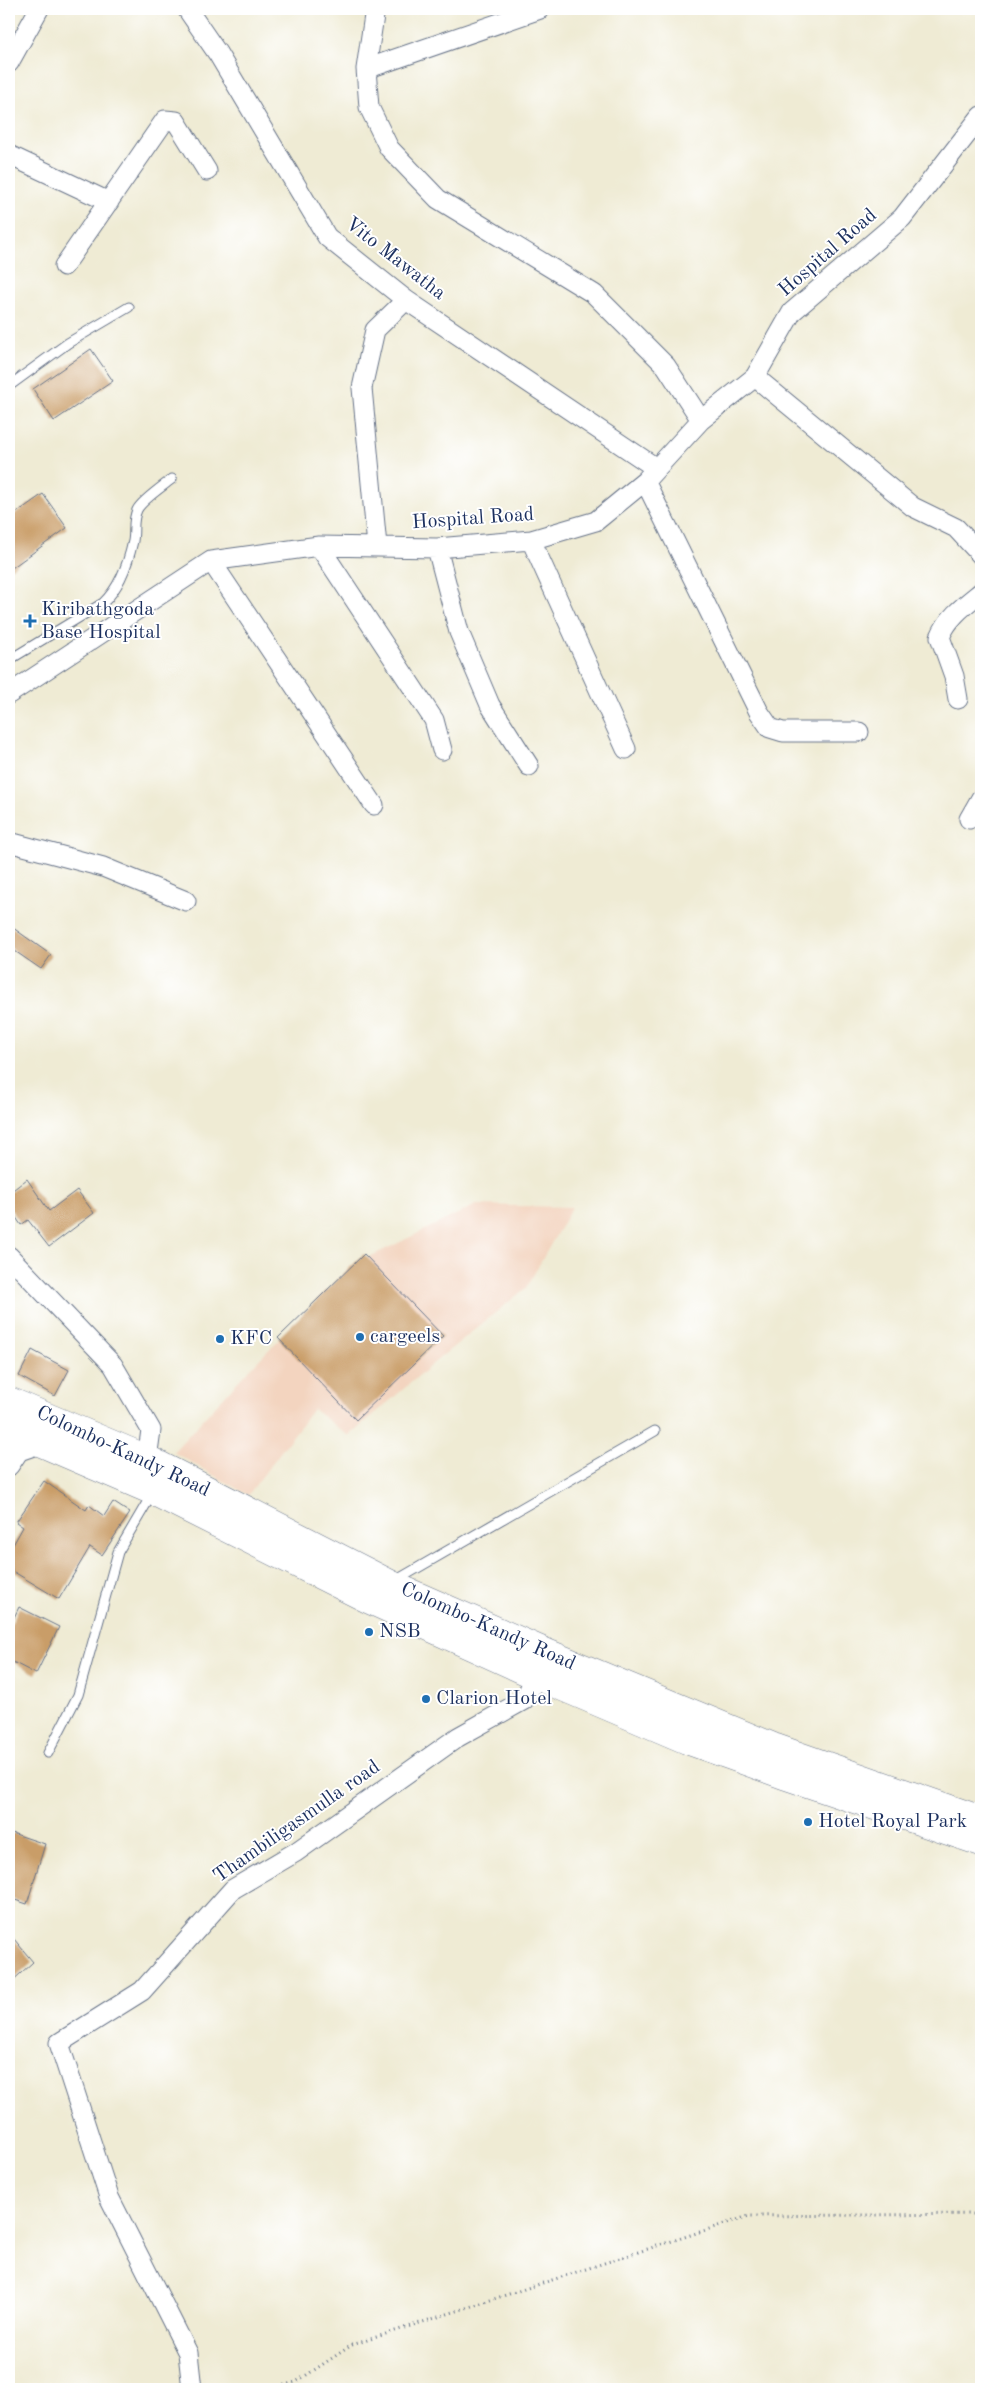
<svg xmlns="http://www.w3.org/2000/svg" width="990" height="2398" viewBox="0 0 990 2398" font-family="'Old Standard TT',serif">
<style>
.built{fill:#f3d4bf}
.building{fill:#c99d68}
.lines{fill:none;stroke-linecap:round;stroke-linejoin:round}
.service-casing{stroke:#657187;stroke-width:11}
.minor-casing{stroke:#657187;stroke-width:21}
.trunk-casing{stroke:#657187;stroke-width:29}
.path{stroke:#657187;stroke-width:3;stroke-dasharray:1 4;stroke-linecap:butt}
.service{stroke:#fff;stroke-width:9}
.minor{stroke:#fff;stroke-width:19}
.trunk{stroke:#fff;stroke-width:28}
.poi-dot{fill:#1f6fb2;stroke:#fff;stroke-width:2}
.labels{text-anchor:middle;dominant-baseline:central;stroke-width:4;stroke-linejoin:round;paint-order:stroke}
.street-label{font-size:20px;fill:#1b2f5e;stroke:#fff}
.poi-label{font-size:20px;fill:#1b2f5e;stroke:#fff;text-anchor:start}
</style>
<rect width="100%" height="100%" fill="#fff"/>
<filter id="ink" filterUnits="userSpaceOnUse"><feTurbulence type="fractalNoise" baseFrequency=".02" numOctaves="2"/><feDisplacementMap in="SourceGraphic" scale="10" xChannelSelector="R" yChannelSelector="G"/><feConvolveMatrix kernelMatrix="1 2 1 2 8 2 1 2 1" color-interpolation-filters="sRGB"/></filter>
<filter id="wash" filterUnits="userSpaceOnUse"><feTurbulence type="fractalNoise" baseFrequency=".0096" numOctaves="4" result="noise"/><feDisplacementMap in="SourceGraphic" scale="20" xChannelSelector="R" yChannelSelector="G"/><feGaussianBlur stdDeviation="1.12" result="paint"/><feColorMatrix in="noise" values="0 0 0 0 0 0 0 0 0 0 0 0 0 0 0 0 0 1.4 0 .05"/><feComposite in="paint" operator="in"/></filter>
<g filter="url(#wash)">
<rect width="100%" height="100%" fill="#efebd4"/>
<path class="built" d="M 476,1205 L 572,1207 L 526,1288 L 436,1361 L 349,1436 L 313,1409 L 248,1495 L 173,1452 L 242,1377 L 351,1266 Z"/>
<g id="blocks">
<path class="building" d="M 91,349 L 113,381 L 54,421 L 33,389 Z
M 43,494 L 67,528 L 9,570 L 9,518 Z
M 9,925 L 51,955 L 41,969 L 9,947 Z
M 27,1179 L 49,1211 L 77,1190 L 94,1213 L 49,1247 L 28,1220 L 21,1225 L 9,1207 L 9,1193 Z
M 364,1254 L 443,1336 L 356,1420 L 278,1338 Z
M 32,1350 L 69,1370 L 55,1396 L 19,1376 Z
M 44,1481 L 86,1510 L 89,1505 L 104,1516 L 113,1502 L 130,1513 L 102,1555 L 90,1547 L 59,1599 L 9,1569 L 9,1552 L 23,1527 L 16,1522 Z
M 19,1607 L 59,1627 L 36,1674 L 9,1660 L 9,1628 Z
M 9,1832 L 45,1844 L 27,1904 L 9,1898 Z
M 9,1933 L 33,1962 L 9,1984 Z"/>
</g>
</g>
<g filter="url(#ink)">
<use href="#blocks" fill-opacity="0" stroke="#657187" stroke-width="1"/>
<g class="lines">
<defs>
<path id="service" d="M 9,386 L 68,343 L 129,307
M 9,660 L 103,603 C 120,587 128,564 133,541 C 135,530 132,521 137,510 C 141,501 163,486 172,479
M 395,1581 L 655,1431
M 48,1753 L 78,1695 L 118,1552 L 152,1494"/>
<path id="minor" d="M 187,9 L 218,54 L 327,237 L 406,300 L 656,468
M 375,9 L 366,69 L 369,107 L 389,148 L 438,199 L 594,294 L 666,366 L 701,420
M 9,63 L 39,9
M 366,69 L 540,9
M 9,155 L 109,202
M 64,266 L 165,120 L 176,121 L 207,171
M 755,377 L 913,507 L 956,528 L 981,555
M 645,481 L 759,712 L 770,728 L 783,732 L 859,732
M 531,540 L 626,749
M 319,546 L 434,720 L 442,750
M 377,546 L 362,388 L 375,330 L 406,300
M 437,548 L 459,632 L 490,705 L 529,766
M 211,561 L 374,805
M 9,694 L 211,561 L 319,546 L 437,548 L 531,540 L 596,521 L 645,481 L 701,420 L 755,377 L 792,312 L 902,218 L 981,116
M 958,699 L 954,676 L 940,637 C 948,617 965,605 981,592
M 969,819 L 981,798
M 9,842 L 103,867 L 186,901
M 9,1256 L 113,1365 L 151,1430 L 147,1459
M 9,1466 L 19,1451 L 42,1443 L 46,1439
M 192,2389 L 188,2353 L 109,2197 L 59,2043 L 142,1991 L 233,1889 L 296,1852 L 458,1737 L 524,1700 L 541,1666"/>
<path id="trunk" d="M 9,1401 L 147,1459 L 390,1584 L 547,1653 L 773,1747 L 981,1820
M 9,1429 L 153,1491 L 368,1599 L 537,1676 L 687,1740 L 784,1775 L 981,1842"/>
</defs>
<use href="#service" class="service-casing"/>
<use href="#minor" class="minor-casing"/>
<use href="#trunk" class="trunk-casing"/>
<path class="path" d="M 9,2383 L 34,2389
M 269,2389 L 296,2382 L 352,2345 L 749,2216 L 981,2214"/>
<use href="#service" class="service"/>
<use href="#minor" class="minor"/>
<use href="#trunk" class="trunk"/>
</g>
</g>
<g class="poi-dot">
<path d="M27.5 613.5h5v5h5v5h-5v5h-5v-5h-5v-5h5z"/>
<circle cx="360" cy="1337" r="5"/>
<circle cx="220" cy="1339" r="5"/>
<circle cx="369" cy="1632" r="5"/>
<circle cx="426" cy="1699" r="5"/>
<circle cx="808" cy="1822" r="5"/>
</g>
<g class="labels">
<g class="street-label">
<text transform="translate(828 253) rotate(-41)">Hospital Road</text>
<text transform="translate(395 259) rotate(38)">Vito Mawatha</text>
<text transform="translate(473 519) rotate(-4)">Hospital Road</text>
<text transform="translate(123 1452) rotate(25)">Colombo-Kandy Road</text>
<text transform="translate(488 1627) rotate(24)">Colombo-Kandy Road</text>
<text transform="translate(297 1822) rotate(-35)">Thambiligasmulla road</text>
</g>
<g class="poi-label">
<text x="41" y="610">Kiribathgoda<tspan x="41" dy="23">Base Hospital</tspan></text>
<text x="370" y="1337">cargeels</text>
<text x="230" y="1339">KFC</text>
<text x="379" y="1632">NSB</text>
<text x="436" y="1699">Clarion Hotel</text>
<text x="818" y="1822">Hotel Royal Park</text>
</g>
</g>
<rect width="990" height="2398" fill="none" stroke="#fff" stroke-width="30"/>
</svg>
